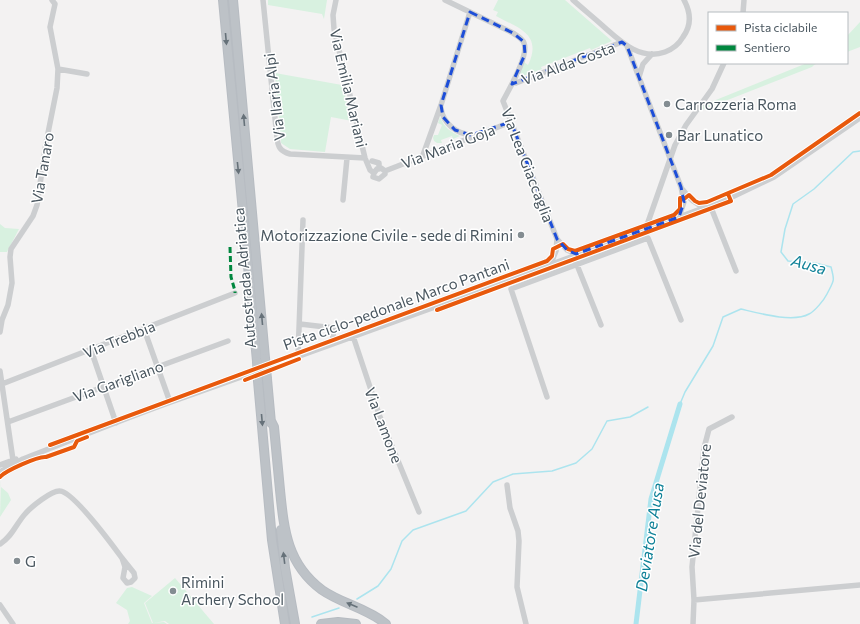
<svg xmlns="http://www.w3.org/2000/svg" width="860" height="624" viewBox="0 0 860 624" font-family="Commissioner,sans-serif">
<style>
.green{fill:#d8f1e0}
.lines{fill:none;stroke-linecap:round;stroke-linejoin:round}
.stream{stroke:#ace4ee;stroke-width:1.5}
.canal{stroke:#ace4ee;stroke-width:5}
.highway-casing{stroke:#b7bcc2;stroke-width:10}
.minor{stroke:#ccced0;stroke-width:5.5}
.highway{stroke:#bdc2c7;stroke-width:8}
.highway-bridge-casing{stroke:#b7bcc2;stroke-width:10;stroke-linecap:butt}
.highway-bridge{stroke:#bdc2c7;stroke-width:8}
.quiet{stroke:#00873e;stroke-width:3;stroke-dasharray:6 3;stroke-linecap:butt}
.cycleway-casing{stroke:#fff;stroke-width:6}
.cycleway{stroke:#e8590c;stroke-width:4}
.oneway{fill:#667179}
.marked{fill:none;stroke:#1d4ed8;stroke-width:3;stroke-dasharray:8 5;stroke-linejoin:round}
.poi-dot{fill:#848d92;stroke:#fff;stroke-width:1.5}
.labels{text-anchor:middle;dominant-baseline:central;stroke-width:3;stroke-linejoin:round;paint-order:stroke}
.street-label{font-size:15px;fill:#49565f;stroke:#fff}
.poi-label{font-size:15px;fill:#49565f;stroke:#fff;text-anchor:start}
.water-label{font-size:16px;font-style:italic;fill:#0d8097;stroke:#fff}
</style>
<rect width="100%" height="100%" fill="#f3f2f2"/>
<path class="green" d="M 268,0 L 327,0 L 324,19 L 322,14 L 268,5 Z
M 498,0 L 565,0 L 612,41 L 591,50 L 590,48 L 541,67 L 542,69 L 523,76 L 520,73 L 524,62 L 528,65 C 543,34 518,28 496,16 L 498,12 L 493,10 Z
M 860,22 L 860,47 L 847,52 L 847,36 Z
M 807,63 L 818,63 L 814,65 L 812,67 L 697,112 L 701,106 Z
M 275,73 L 342,85 L 352,121 L 331,117 L 325,152 L 290,149 L 281,143 Z
M 440,117 C 444,127 450,132 460,136 L 453,139 L 452,136 L 441,140 L 442,143 L 437,143 L 434,141 L 433,138 L 434,135 L 438,135 L 442,125 L 438,123 Z
M 0,224 L 5,228 L 19,229 L 7,252 L 0,252 Z
M 1,477 L 1,487 L 8,493 L 11,500 L 0,517 Z
M 175,578 L 214,624 L 169,624 L 165,621 L 153,623 L 145,603 Z
M 132,587 L 152,596 L 144,603 L 152,623 L 164,622 L 167,624 L 128,624 L 130,621 L 127,610 L 116,603 L 127,588 Z"/>
<g class="lines">
<path class="stream" d="M 680,404 L 685,392 L 713,346 L 723,317 L 741,309 C 758,313 793,323 809,314 C 815,311 824,300 827,294 C 834,280 835,282 831,267 L 815,263 L 788,261 L 781,252 L 785,229 L 793,204 L 814,189 L 853,152 L 860,151
M 357,599 L 378,586 L 391,569 L 402,541 L 413,530 L 466,511 L 493,482 L 513,474 L 552,471 L 576,463 L 592,449 L 607,421 L 630,417 L 648,407
M 312,617 L 339,608"/>
<path class="canal" d="M 636,624 L 651,499 L 680,404"/>
<defs>
<path id="highway" d="M 223,0 L 257,361
M 233,0 L 265,358
M 267,379 L 271,423
M 258,381 L 272,540 L 285,624
M 270,419 L 274,427 C 276,448 278,469 280,490 C 284,530 287,564 322,590 C 342,604 367,608 386,624
M 281,530 L 285,568 L 295,624
M 321,624 L 338,622 L 356,624"/>
</defs>
<use href="#highway" class="highway-casing"/>
<path class="minor" d="M 263,0 L 277,138 C 278,147 280,151 290,154 L 365,158
M 336,0 L 333,15 L 334,29 L 365,158 L 370,170 L 374,173
M 445,0 L 513,33 C 517,36 522,38 524,43 C 529,56 509,89 503,101 L 557,239 L 567,250 L 576,254
M 573,0 C 583,9 593,17 603,26 C 620,41 640,61 665,52 C 673,49 679,44 683,37 C 692,25 691,13 684,0
M 743,13 L 744,0
M 627,46 L 681,187 L 684,202 L 679,217
M 58,69 L 87,74
M 639,77 L 643,64 L 652,54
M 513,82 L 516,83 L 622,42
M 441,108 C 443,124 457,134 472,135
M 423,155 L 441,105 L 470,12
M 372,161 L 379,163 L 379,169
M 377,169 L 381,168 L 385,171 L 385,174 L 379,179 L 373,177 L 374,173 Z
M 385,171 L 511,122
M 683,190 C 690,199 695,204 705,207
M 343,200 L 347,158
M 710,205 L 736,271
M 647,228 L 647,225 L 675,145 L 686,125 L 712,89 L 724,63
M 573,255 L 601,325
M 551,263 L 556,251 L 557,239
M 300,324 L 334,328 L 332,343
M 144,329 L 170,402
M 0,332 L 2,320 L 8,305 L 12,283 L 10,257 L 11,249 L 33,216 L 37,205 L 46,143 L 57,88 L 58,69 L 50,27 L 55,4 L 52,0
M 353,336 L 380,417 L 419,512
M 91,350 L 116,423
M 298,356 L 303,220
M 0,371 L 13,460
M 2,384 L 235,293
M 547,397 L 511,289 L 648,238 L 681,320
M 8,422 L 228,341
M 0,465 L 16,459
M 0,472 L 23,459 C 72,440 121,420 171,402 C 358,335 544,268 730,198 L 774,177 L 860,118
M 507,485 L 510,508 L 518,531 L 519,541 L 517,587 L 526,624
M 0,544 C 12,537 16,524 25,514 C 31,507 52,490 60,491 C 74,492 113,546 122,558
M 122,558 L 134,573 L 135,578 L 131,582 L 127,583 L 123,578 L 125,567 Z
M 694,600 L 860,585
M 0,605 L 13,624
M 693,624 L 694,600 L 692,567 L 704,448 L 709,429 L 732,417"/>
<use href="#highway" class="highway"/>
<defs>
<path id="highway-bridge" d="M 265,358 L 267,379
M 257,361 L 258,381"/>
</defs>
<use href="#highway-bridge" class="highway-bridge-casing"/>
<use href="#highway-bridge" class="highway-bridge"/>
<path class="quiet" d="M 230,247 L 231,277 L 235,291 L 235,293"/>
<defs>
<path id="cycleway" d="M 437,310 L 731,201 L 728,194
M 245,380 L 299,359
M 50,445 L 547,261 L 552,256 L 553,249 L 563,244 L 568,249 L 575,251 L 674,215 L 680,209 L 680,198 L 684,199 L 689,195 L 695,201 L 699,203 L 707,202 L 771,175 L 860,113
M 0,477 C 5,471 38,456 46,457 L 74,447 L 77,441 L 87,437"/>
</defs>
<use href="#cycleway" class="cycleway-casing"/>
<use href="#cycleway" class="cycleway"/>
</g>
<defs><path id="oneway-solid" d="M-6-.8H1V-3.2L6.5 0L1 3.2V.8H-6Z"/></defs>
<g class="oneway">
<use href="#oneway-solid" transform="translate(226 39) rotate(85)"/>
<use href="#oneway-solid" transform="translate(244 120) rotate(-95)"/>
<use href="#oneway-solid" transform="translate(238 168) rotate(84)"/>
<use href="#oneway-solid" transform="translate(262 319) rotate(-95)"/>
<use href="#oneway-solid" transform="translate(262 420) rotate(85)"/>
<use href="#oneway-solid" transform="translate(284 558) rotate(-97)"/>
<use href="#oneway-solid" transform="translate(352 605) rotate(-157)"/>
</g>
<path class="marked" d="M 470,12 L 513,33 L 524,42 L 525,54 L 512,84 L 622,42 L 627,46 L 681,187 L 684,202 L 679,217 L 576,254 L 567,250 L 557,239 L 511,122 L 471,135 L 455,130 L 443,117 L 441,105 Z"/>
<g class="poi-dot">
<circle cx="667" cy="104" r="4"/>
<circle cx="669" cy="135" r="4"/>
<circle cx="521" cy="235" r="4"/>
<circle cx="17" cy="561" r="4"/>
<circle cx="173" cy="591" r="4"/>
</g>
<g class="labels">
<g class="street-label">
<text transform="translate(568 63) rotate(-20)">Via Alda Costa</text>
<text transform="translate(349 88) rotate(77)">Via Emilia Mariani</text>
<text transform="translate(274 97) rotate(-97)">Via Ilaria Alpi</text>
<text transform="translate(448 146) rotate(-21)">Via Maria Goja</text>
<text transform="translate(528 165) rotate(69)">Via Lea Giaccaglia</text>
<text transform="translate(42 168) rotate(-80)">Via Tanaro</text>
<text transform="translate(244 278) rotate(-95)">Autostrada Adriatica</text>
<text transform="translate(396 304) rotate(-20)">Pista ciclo-pedonale Marco Pantani</text>
<text transform="translate(119 339) rotate(-22)">Via Trebbia</text>
<text transform="translate(118 381) rotate(-20)">Via Garigliano</text>
<text transform="translate(384 425) rotate(69)">Via Lamone</text>
<text transform="translate(699 501) rotate(-84)">Via del Deviatore</text>
</g>
<g class="poi-label">
<text x="675" y="104">Carrozzeria Roma</text>
<text x="677" y="135">Bar Lunatico</text>
<text x="513" y="235" text-anchor="end">Motorizzazione Civile - sede di Rimini</text>
<text x="25" y="561">G</text>
<text x="181" y="582">Rimini<tspan x="181" dy="17">Archery School</tspan></text>
</g>
<g class="water-label">
<text transform="translate(809 264) rotate(16)">Ausa</text>
<text transform="translate(649 537) rotate(-81)">Deviatore Ausa</text>
</g>
</g>
<rect x="708" y="12" width="140" height="52" fill="#ffffff" stroke="#b6bbbf"/>
<rect x="716" y="25" width="20" height="6" fill="#e8590c" stroke="#b6bbbf"/>
<text x="744" y="32" font-size="12" fill="#49565f">Pista ciclabile</text>
<rect x="716" y="45" width="20" height="6" fill="#00873e" stroke="#b6bbbf"/>
<text x="744" y="52" font-size="12" fill="#49565f">Sentiero</text>
</svg>
